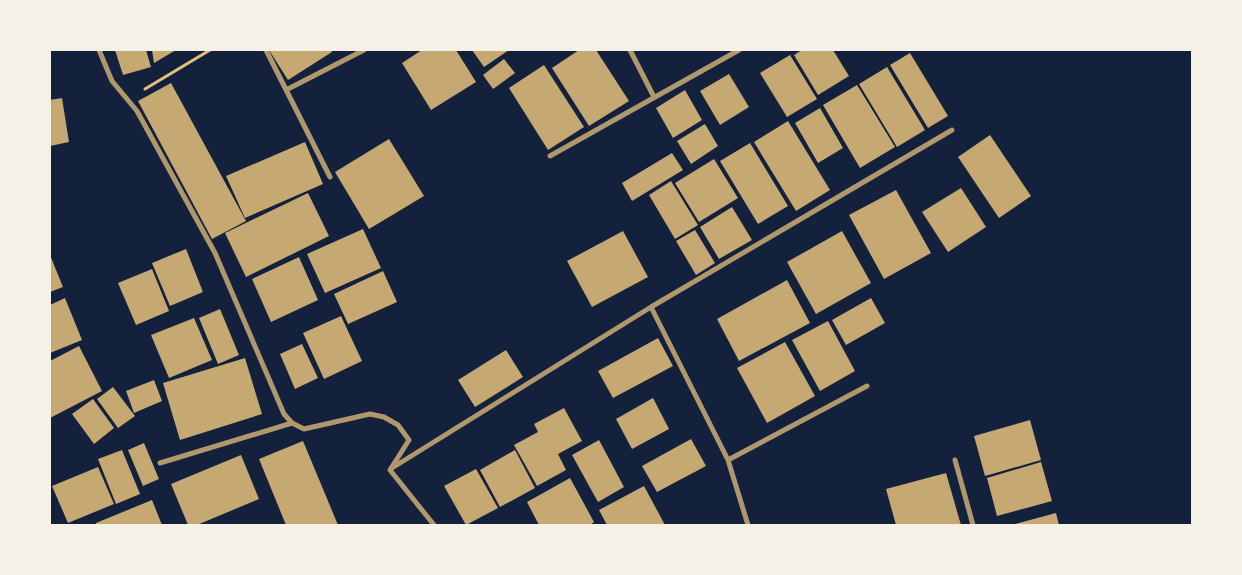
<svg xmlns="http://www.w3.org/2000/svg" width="1242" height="575" viewBox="0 0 1242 575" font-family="'Varela Round',sans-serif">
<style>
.building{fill:#c6a872}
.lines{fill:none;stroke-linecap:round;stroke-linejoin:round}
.path{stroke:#e5c07b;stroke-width:3}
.minor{stroke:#b1986c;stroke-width:5}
</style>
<rect width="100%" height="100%" fill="#14213d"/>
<path class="building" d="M 115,50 L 146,50 L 151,67 L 123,75 Z
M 152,50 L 176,50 L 154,63 Z
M 269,50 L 331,50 L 332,52 L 288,80 Z
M 422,50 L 456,50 L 476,82 L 431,110 L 402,63 Z
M 472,50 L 509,50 L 484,67 Z
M 579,50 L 596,50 L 629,101 L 589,126 L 552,68 Z
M 802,50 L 833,50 L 849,76 L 818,95 L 794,55 Z
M 910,53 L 948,116 L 928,128 L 890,65 Z
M 790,55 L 817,99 L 787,117 L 760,73 Z
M 504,59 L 515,73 L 493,89 L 483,75 Z
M 544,65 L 584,127 L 548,150 L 509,88 Z
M 887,67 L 925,130 L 897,147 L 859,84 Z
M 729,74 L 749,107 L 720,125 L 700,91 Z
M 171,83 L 246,221 L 212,239 L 138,101 Z
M 857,85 L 895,147 L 860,168 L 823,105 Z
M 685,90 L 702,120 L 673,138 L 656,108 Z
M 62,98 L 69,142 L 50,146 L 50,100 Z
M 820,108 L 843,148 L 818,163 L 795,123 Z
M 788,121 L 830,190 L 796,211 L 754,142 Z
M 705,124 L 718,146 L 691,164 L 677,141 Z
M 990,135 L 1031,196 L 999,218 L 958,157 Z
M 389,139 L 424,196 L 369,229 L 335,172 Z
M 305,142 L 323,184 L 245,218 L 226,176 Z
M 750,143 L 788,206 L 758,224 L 720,161 Z
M 672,153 L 683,170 L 632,201 L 622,183 Z
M 714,159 L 738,198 L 699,222 L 675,183 Z
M 671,181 L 698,225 L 675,239 L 649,195 Z
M 961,188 L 986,227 L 948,252 L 922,212 Z
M 896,190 L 931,253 L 884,279 L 849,215 Z
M 308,193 L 329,236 L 246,277 L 225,233 Z
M 732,207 L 752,240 L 719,259 L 700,227 Z
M 363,229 L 381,268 L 325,293 L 307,254 Z
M 695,230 L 715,263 L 696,275 L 676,241 Z
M 623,231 L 648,277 L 592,307 L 567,261 Z
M 842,231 L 871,283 L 816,314 L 787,262 Z
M 186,249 L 203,292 L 170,306 L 152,263 Z
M 50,255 L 63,287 L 50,292 Z
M 299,257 L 318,300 L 271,322 L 252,279 Z
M 152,269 L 169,311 L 136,325 L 118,283 Z
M 383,271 L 397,302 L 348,324 L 334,294 Z
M 787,280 L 810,323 L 739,361 L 717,319 Z
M 65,298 L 82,340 L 50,353 L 50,305 Z
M 871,298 L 885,323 L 846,345 L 832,320 Z
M 220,309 L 239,355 L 218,364 L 199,318 Z
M 341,316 L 362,361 L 324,379 L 303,333 Z
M 194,318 L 212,360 L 169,378 L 151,335 Z
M 828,321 L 855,371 L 820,391 L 792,340 Z
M 658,338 L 673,366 L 613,398 L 598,371 Z
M 785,342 L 815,396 L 767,423 L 737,368 Z
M 302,344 L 318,378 L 295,389 L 280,354 Z
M 79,346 L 102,391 L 50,418 L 50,361 Z
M 506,350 L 523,377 L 475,407 L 458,380 Z
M 245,358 L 262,414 L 180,440 L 163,383 Z
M 154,380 L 162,401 L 134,413 L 126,391 Z
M 113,387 L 135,416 L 118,428 L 97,399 Z
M 653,398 L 669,429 L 632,449 L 616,419 Z
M 93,399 L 114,428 L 94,444 L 72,414 Z
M 564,408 L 582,441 L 558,454 L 566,470 L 537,486 L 514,445 L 538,432 L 534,424 Z
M 1030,420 L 1041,460 L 985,476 L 974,436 Z
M 691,439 L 706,466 L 657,492 L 642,466 Z
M 599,440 L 624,487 L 598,502 L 572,455 Z
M 303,441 L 338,525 L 286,525 L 259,459 Z
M 144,443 L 159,479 L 143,486 L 128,450 Z
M 122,450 L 140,494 L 116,504 L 98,459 Z
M 515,450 L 535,488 L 500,507 L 480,470 Z
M 241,455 L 259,499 L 197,525 L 188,525 L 171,484 Z
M 1041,462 L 1052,501 L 997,516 L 987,478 Z
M 98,467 L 114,504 L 68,523 L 52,486 Z
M 476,469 L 498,508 L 466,525 L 444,486 Z
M 946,473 L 961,525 L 896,525 L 886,489 Z
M 570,478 L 594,522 L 590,525 L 539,525 L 527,502 Z
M 644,486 L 665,525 L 607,525 L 599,510 Z
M 152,500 L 162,525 L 96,525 L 96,523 Z
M 1056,513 L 1059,525 L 1015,525 L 1015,524 Z"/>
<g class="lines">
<path class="path" d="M 145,89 L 210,50"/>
<path class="minor" d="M 99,50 L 112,81 L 137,111 L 215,253 L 284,414 L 292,423 L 304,429 L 370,414 L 384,417 L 398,425 L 409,440 L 390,470 L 434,525
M 266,50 L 330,177
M 630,50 L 654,97
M 286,90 L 364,50
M 550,156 L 739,50
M 651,307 L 952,130
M 728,460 L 867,386
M 955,460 L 973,525
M 160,463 L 292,423
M 392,468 L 651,307 L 728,460 L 748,525"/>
</g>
<rect width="1242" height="575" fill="none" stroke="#f6f1e7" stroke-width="102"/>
</svg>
